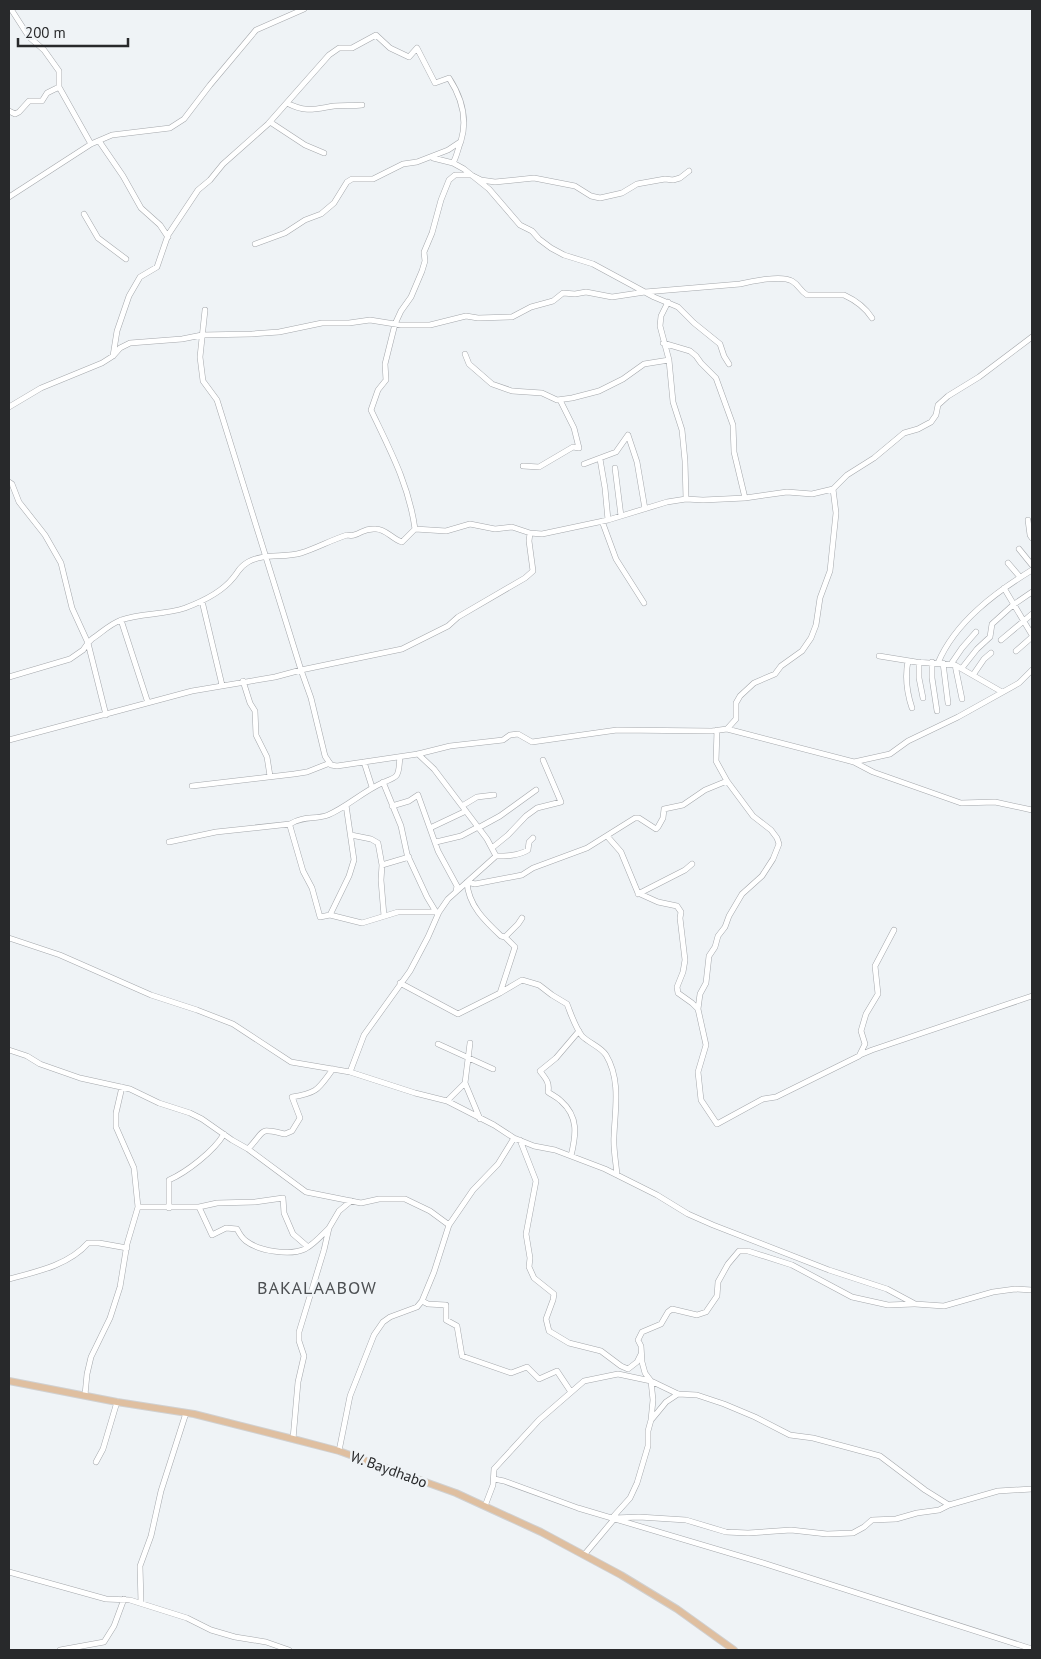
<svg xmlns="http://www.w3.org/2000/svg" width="1041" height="1659" viewBox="0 0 1041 1659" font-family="'PT Sans',sans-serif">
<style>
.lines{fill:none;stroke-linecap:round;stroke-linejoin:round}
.minor-casing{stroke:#a4a7ab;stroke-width:6}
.major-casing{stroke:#d0d0d0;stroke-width:8}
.minor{stroke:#fff;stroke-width:5}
.major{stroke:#dfbfa0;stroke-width:6}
.labels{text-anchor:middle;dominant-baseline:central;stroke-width:5;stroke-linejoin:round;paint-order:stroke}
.street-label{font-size:15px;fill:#28292b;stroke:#eff3f6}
.quarter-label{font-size:18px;letter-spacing:1px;fill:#4d5053;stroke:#eff3f6}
</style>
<rect width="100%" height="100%" fill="#eff3f6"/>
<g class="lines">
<defs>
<path id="minor" d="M 11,9 L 29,37 L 44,50 L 59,71 L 59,87 L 91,144
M 287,103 C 306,113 315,109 334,106 C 343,105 353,106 362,105
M 9,111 L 15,114 L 19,112 L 29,101 L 42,101 L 47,93 L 59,87
M 270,122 L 305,145 L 324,153
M 99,141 L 123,176 L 141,208 L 160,225 L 168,237
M 433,158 L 453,163
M 9,197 L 91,144 L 112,135 L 170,128 L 184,119 L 210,85 L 256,30 L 304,9
M 84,214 L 98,238 L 126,259
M 255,244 L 285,233 L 305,220 L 321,214 L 334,203 L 347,182 L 352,179 L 373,179 L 403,164 L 417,162 L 448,150 L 460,142
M 668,302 L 661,316 L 660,326 L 669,360 L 673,402 L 682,430 L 685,461 L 686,499
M 205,310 L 200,357 L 203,381 L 217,400 L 301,670 L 402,649 L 448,626 L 458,617 L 525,578 L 533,571 L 529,541 L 530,533
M 663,343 L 690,351 L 696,356 L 701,363 L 716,378 L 733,425 L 734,452 L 745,498
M 465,354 L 469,364 L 492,384 L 512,391 L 542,393 L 557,400 L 572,398 L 599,391 L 623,379 L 644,364 L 669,360
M 113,356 L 117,331 L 129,296 L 140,277 L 157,267 L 168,235 L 198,190 L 210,180 L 223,164 L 268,124 L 329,55 L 339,48 L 352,48 L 376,35 L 390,48 L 409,57 L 417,48 L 435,83 L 449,78 C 462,98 468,118 461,141 C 458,148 457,156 453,163 L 464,169 L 489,189 L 520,225 L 532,231 L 539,239 L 551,248 L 564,255 L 593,264 L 654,297 L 678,307 L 694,323 L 720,344 L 724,356 L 729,364
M 9,407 L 41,388 L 102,363 L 113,356 L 120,348 L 130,343 L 182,339 L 202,335 L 252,334 L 279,332 L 322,323 L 349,323 L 370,320 L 401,325 L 430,325 L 466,316 L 478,318 L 512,317 L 531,307 L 553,301 L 563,293 L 575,294 L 586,292 L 612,297 L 645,292 L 740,284 C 752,281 782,275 792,281 C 799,285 800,291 807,295 L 844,295 C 855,300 865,307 872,318
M 628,435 L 637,462 L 645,509
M 600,459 L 605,488 L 608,520
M 584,464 L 616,452 L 628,435
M 523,466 L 539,467 L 573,447 L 579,448 L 574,428 L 560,400
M 615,468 L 621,516
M 9,482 L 12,484 L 19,502 L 45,535 L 61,563 L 72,608 L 88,643 L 83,650 L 70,659 L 9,677
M 1028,520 L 1030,535 L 1032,538
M 602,521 L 616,559 L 644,603
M 415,529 C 409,485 390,450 371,410 L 378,390 L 386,380 L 385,364 L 395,324 L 401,311 L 411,297 L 422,271 L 425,261 L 424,252 L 432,233 L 441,200 L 449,180 L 455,175 L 471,175 L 481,180 L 495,182 L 534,178 L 575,186 L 591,196 L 600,198 L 622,193 L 637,184 L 665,179 L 673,180 L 680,178 L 689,171
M 1019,549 L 1032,565
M 1008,563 L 1020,577
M 1004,588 L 1032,635
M 202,601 L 222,685
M 121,620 L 148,703
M 1001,640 L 1032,614
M 1016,651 L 1032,637
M 879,656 L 916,662 L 955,665 L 1002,692
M 908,661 C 905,676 907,693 912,708
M 919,662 L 919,678 L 923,698
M 932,662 L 932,678 L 937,711
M 938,663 C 955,622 996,592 1032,570
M 943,663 L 948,703
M 951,664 L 962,648 L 976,632
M 955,665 L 962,699
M 962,668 L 977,649 L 990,637 L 992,624 L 1013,605 L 1032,592
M 973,675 L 984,659 L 991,653
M 243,681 L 250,703 L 255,711 L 256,735 L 267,757 L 270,776
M 106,715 L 88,643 L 92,639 C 101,633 110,624 121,620 C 141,613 164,615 185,608 C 201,602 222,592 233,578 C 240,570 238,568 248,562 C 264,553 284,558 301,553 C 317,548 331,540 347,535 C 349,535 352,536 354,535 C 363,533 363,528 376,529 C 386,529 392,539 402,542 L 415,529 L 446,531 L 470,524 L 495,529 L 512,527 L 530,533 L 542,534 L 608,520 L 667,502 L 686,499 L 703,500 L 745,498 L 787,492 L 812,494 L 833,489
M 727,729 L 854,762 L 890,754 L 908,741 L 958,717 L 1019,683 L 1032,670
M 9,740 L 192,691 L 275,677 L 301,670 L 311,698 L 325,756 L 331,765 L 337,766 L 418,754 L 450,746 L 503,740 L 510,735 L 518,734 L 532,742 L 617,730 L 712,731 L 727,729 L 736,719 L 736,703 L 740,696 L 754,683 L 775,674 L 781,666 L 802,651 L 811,638 L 816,625 L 820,598 L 830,571 L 836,513 L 833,489 L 847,475 L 874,458 L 904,433 L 918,429 L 931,422 L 936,415 L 938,405 L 948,396 L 979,377 L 1032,337
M 400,757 C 399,762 400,772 396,776 C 393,779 386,781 382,783 C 362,792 347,807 328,815 C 315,820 305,815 290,824 L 290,826 L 303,871 L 312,888 L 320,917 L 330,915 L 362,923 L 398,912 L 435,912
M 364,762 L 372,787
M 854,762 L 873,772 L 961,803 L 995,802 L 1032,810
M 383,782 L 401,826 L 407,854 L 427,897 L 436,912
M 192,786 L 294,774 L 307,772 L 330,763
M 392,806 L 409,801 L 418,795 L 438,851 L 457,886 L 456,891
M 462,806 L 477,797 L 494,795
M 430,828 L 466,811
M 478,828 L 500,816 L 536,790
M 351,835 L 371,839 L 378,843 L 382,865 L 409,857
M 607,836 L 621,852 L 638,893 L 658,902 L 677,906 L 681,912 L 680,918 L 685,960 L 683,972 L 677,987 L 678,993 L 692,1003 L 698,1009 L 706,1045 L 698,1072 L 701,1100 L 717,1124 L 763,1099 L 776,1097 L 859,1056 L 865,1044 L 861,1031 L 866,1014 L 878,994 L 875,966 L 894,930
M 169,842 L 216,832 L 290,824
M 436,842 L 461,836 L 478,827
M 492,848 L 508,835 L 526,816 L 537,808 L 561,802 L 543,760
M 496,856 C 506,856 518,856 528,850 L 529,842 L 533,838
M 382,865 L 381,880 L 384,916
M 638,894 L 685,870 L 692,864
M 330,915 L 349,876 L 354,860 L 346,805
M 522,918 L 518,924 L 505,937 L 501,936 C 485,921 468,905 467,882 L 475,884 L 522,875 L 533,868 L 587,848 L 635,818 L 639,818 L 656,829 L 658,827 L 663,818 L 664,809 L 683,805 L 705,790 L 727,781 L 716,761 L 717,730
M 9,938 L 60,955 L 151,995 L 197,1010 L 233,1024 L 291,1062 L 350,1072 L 415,1093 L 447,1101 L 494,1125 L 514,1138 L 534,1146 L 555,1150 L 605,1169 L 657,1195 L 688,1214 L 713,1225 L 829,1270 L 887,1289 L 915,1304 L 944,1306 L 993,1292 L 1015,1289 L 1032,1290
M 400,983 L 458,1014 L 500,993 L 515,947 L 505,937
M 500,993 L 522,980 L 539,985 L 552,995 L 567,1004 C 571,1014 575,1027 582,1036 C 589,1043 601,1047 606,1055 C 621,1080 615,1109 614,1136 C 613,1148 616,1162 617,1175
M 698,1009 L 700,994 L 706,983 L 709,956 L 715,947 L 718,936 L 725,927 L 729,916 L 742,894 L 762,876 L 773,859 L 779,844 L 777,838 L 771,830 L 753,816 L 727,781
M 438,1044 L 493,1069
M 9,1050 L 27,1056 L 40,1064 L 80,1078 L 130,1089 L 159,1103 L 190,1113 L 202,1119 L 232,1140 L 248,1149 L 306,1192 L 361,1203 L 379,1199 L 405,1199 L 430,1211 L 449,1225 L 473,1190 L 498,1164 L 514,1138
M 860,1055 L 872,1050 L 1032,996
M 350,1072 L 364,1035 L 410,971 L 428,937 L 439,912 L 448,899 L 496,856 L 487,839 L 434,769 L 418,754
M 465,1083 L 480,1119
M 447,1101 L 465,1083 L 470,1043
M 520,1140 L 536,1181 L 526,1234 L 530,1258 L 529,1267 L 534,1278 L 554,1294 L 553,1300 L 546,1319 L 549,1331 L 569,1343 L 601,1351 L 621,1366 L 628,1369 L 637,1362 L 641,1354
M 248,1149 C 267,1129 257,1128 285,1134 L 292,1131 L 300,1118 L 292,1097 C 318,1093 318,1089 333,1069
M 571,1156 C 576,1135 579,1117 561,1101 C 557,1097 552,1095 548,1092 C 550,1082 545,1078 540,1071 L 556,1058 L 579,1031
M 138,1207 L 199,1207 L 217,1203 L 255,1202 L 283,1198 L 284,1213 L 293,1234 L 308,1247
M 199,1207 L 212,1235 L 226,1228 L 237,1229 C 239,1233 242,1238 246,1241 C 259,1251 290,1256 305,1249 C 314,1244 321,1236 328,1229
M 169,1208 L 169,1180 C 187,1172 214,1151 224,1134
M 9,1279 C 36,1272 69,1265 88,1243 L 99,1243 L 127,1248
M 422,1301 L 428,1304 L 446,1305 L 446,1320 L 457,1326 L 462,1356 L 511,1373 L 527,1367 L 539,1379 L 557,1371 L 571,1392
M 85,1395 L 87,1374 L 91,1357 L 110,1318 L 120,1287 L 127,1244 L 138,1207 L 134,1168 L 116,1127 L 116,1113 L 122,1087
M 652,1419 L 666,1402 L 678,1394
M 293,1439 L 298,1382 L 304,1356 L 299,1341 L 299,1332 L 324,1250 L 329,1228 L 339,1211 L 351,1201
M 339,1451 L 350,1396 L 374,1335 L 383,1322 L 390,1317 L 417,1307 L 422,1301 L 434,1272 L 449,1225
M 96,1462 L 103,1449 L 117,1402
M 494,1479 L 504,1481 L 578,1508 L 763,1563 L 1032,1649
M 485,1506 L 493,1485 L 494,1469 L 539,1420 L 584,1381 L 618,1374 L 651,1381 L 678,1394 L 697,1395 L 724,1404 L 755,1417 L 790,1435 L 813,1438 L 880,1456 L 925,1490 L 949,1505
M 612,1518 L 630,1498 L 637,1483 L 648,1446 L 648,1431 L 651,1420 L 653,1400 L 651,1381 L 645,1373 L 642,1362 L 641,1346 L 638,1340 L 642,1332 L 661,1324 L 668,1312 L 672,1309 L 697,1315 L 706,1312 L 717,1296 L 718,1282 L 728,1264 L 739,1251 L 748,1251 L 792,1265 L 852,1297 L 888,1305 L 914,1304
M 584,1555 L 615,1518 L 639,1517 L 686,1520 L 726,1532 L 748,1533 L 791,1530 L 827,1534 L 853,1533 L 864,1527 L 872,1520 L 896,1519 L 917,1513 L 939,1510 L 949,1505 L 998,1491 L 1032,1489
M 9,1572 L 106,1599 L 130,1600 L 187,1618 L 211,1630 L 235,1637 L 266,1642 L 289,1650
M 141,1603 L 140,1566 L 151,1536 L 161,1491 L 186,1413
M 60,1650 L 104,1642 L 114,1626 L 124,1599"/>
<path id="major" d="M 9,1381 L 117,1402 L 194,1414 L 293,1439 L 339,1451 L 456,1493 L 541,1532 L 621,1575 L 677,1609 L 734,1650"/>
</defs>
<use href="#minor" class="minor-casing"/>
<use href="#major" class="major-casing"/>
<use href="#minor" class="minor"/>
<use href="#major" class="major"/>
</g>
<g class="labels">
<g class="street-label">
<text transform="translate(389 1469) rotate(20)">W. Baydhabo</text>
</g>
<g class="quarter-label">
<text x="317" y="1287">BAKALAABOW</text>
</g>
</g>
<rect width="1041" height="1659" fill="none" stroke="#28292b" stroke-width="20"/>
<path d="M18 38v8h110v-8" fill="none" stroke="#28292b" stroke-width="2.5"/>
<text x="25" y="38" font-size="15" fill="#28292b" stroke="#eff3f6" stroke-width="4" paint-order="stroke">200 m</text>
</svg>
